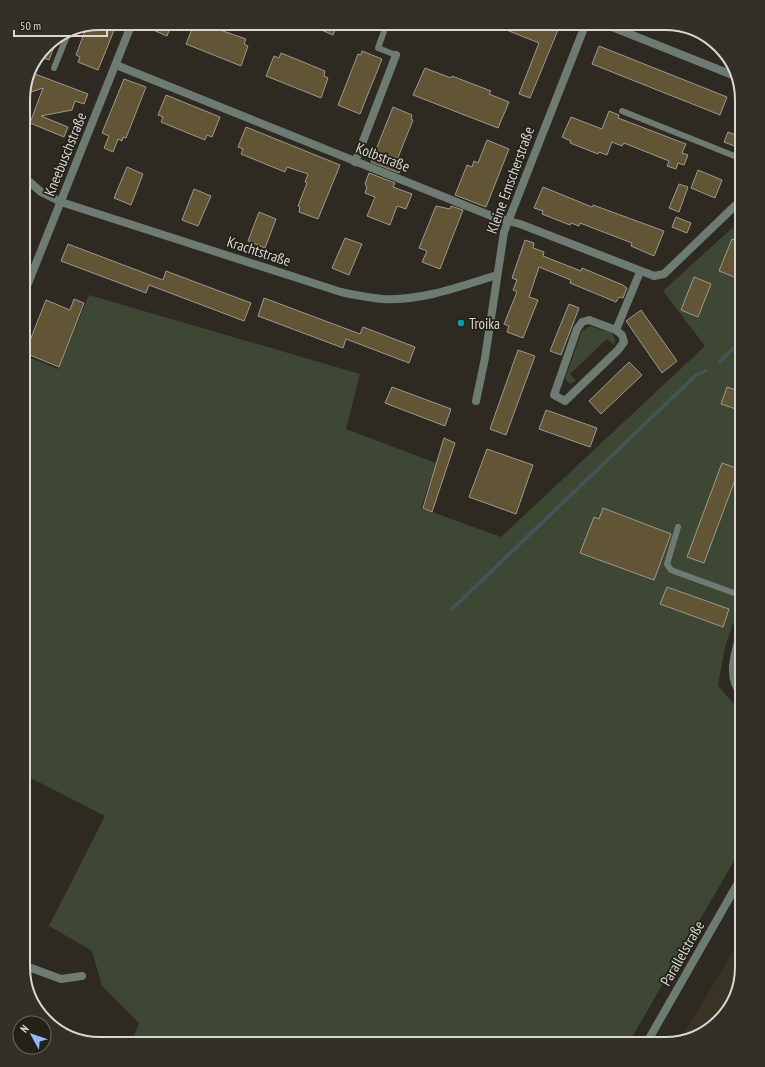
<svg xmlns="http://www.w3.org/2000/svg" width="765" height="1067" viewBox="0 0 765 1067" font-family="'PT Sans Narrow',sans-serif">
<style>
.built{fill:#393326}
.green{fill:#3e4734}
.lines{fill:none;stroke-linecap:round;stroke-linejoin:round}
.stream{stroke:#415658;stroke-width:3.5}
.building{fill:#625536;stroke:#9d998f}
.service{stroke:#6d7b72;stroke-width:6}
.minor{stroke:#6d7b72;stroke-width:8}
.culture-dot{fill:#0f9aa8;stroke:#242119;stroke-width:1.5}
.labels{text-anchor:middle;dominant-baseline:central;stroke-width:3.5;stroke-linejoin:round;paint-order:stroke}
.street-label{font-size:15px;fill:#d9d7d2;stroke:#242119}
.poi-label{font-size:15px;fill:#d9d7d2;stroke:#242119;text-anchor:start}
.rim{fill:none;stroke:#d9d7d2;stroke-width:2}
</style>
<rect width="100%" height="100%" fill="#2e2a22"/>
<path class="built" d="M 742,940 L 742,967 L 731,1005 L 703,1033 L 680,1040 L 735,948 Z"/>
<path class="green" d="M 742,219 L 742,598 L 725,647 L 718,686 L 742,713 L 742,847 L 628,1044 L 131,1044 L 139,1023 L 102,986 L 92,951 L 49,926 L 105,816 L 23,774 L 23,355 L 58,369 L 89,295 L 360,374 L 346,429 L 436,463 L 421,508 L 501,537 L 705,346 L 663,291 Z
M 590,326 L 612,333 L 615,339 L 614,345 L 607,339 L 570,374 L 576,381 L 570,384 L 566,380 L 566,376 L 582,331 Z"/>
<g class="lines">
<path class="stream" d="M 720,362 L 742,339
M 452,609 L 696,375 L 705,371"/>
</g>
<path class="building" d="M 100,23 L 117,23 L 98,70 L 78,62 L 80,57 L 76,55 L 86,28 Z
M 137,23 L 172,23 L 167,36 Z
M 200,23 L 246,39 L 244,44 L 248,46 L 241,66 L 186,44 L 194,24 L 199,26 Z
M 305,23 L 338,23 L 333,35 Z
M 489,23 L 541,23 L 558,30 L 530,98 L 519,94 L 539,43 Z
M 57,39 L 49,60 L 39,56 L 49,42 Z
M 599,46 L 727,97 L 720,115 L 592,64 Z
M 362,51 L 382,59 L 360,114 L 338,105 L 358,54 L 361,55 Z
M 281,53 L 325,71 L 324,76 L 328,78 L 321,98 L 266,76 L 274,56 L 279,58 Z
M 425,68 L 451,78 L 452,76 L 491,91 L 489,94 L 509,102 L 498,128 L 413,95 Z
M 35,74 L 88,94 L 84,104 L 75,101 L 72,110 L 41,116 L 68,127 L 64,137 L 30,123 L 43,88 L 28,93 Z
M 124,79 L 146,87 L 126,138 L 123,137 L 122,141 L 118,139 L 113,152 L 104,148 L 109,136 L 102,133 Z
M 166,95 L 220,117 L 212,137 L 207,135 L 205,140 L 161,122 L 163,117 L 158,115 Z
M 393,107 L 412,115 L 411,119 L 413,120 L 395,165 L 401,168 L 399,173 L 371,162 Z
M 609,111 L 619,115 L 618,118 L 686,144 L 682,153 L 688,155 L 684,165 L 678,163 L 676,169 L 667,166 L 669,161 L 624,143 L 622,146 L 612,142 L 607,155 L 599,152 L 598,154 L 570,143 L 571,141 L 562,137 L 571,117 L 602,129 Z
M 246,127 L 340,165 L 318,219 L 299,212 L 300,207 L 298,206 L 307,183 L 305,182 L 308,174 L 287,167 L 285,172 L 241,154 L 243,149 L 238,147 Z
M 728,132 L 742,137 L 742,149 L 724,142 Z
M 487,140 L 509,149 L 486,207 L 455,195 L 467,165 L 472,167 L 474,161 L 478,163 Z
M 127,167 L 143,174 L 131,205 L 114,198 Z
M 698,170 L 722,180 L 715,198 L 691,188 Z
M 369,173 L 395,183 L 393,187 L 412,194 L 406,209 L 397,206 L 390,225 L 367,216 L 375,197 L 365,193 L 367,187 L 365,184 Z
M 679,184 L 688,187 L 679,212 L 669,208 Z
M 543,187 L 592,207 L 593,205 L 664,231 L 654,256 L 631,246 L 632,243 L 580,223 L 579,226 L 571,223 L 570,225 L 542,214 L 543,211 L 534,208 Z
M 194,189 L 211,196 L 198,226 L 182,220 Z
M 436,206 L 450,209 L 451,206 L 463,210 L 440,269 L 422,262 L 427,251 L 419,248 Z
M 259,212 L 276,219 L 265,248 L 248,241 Z
M 676,217 L 691,223 L 687,233 L 672,227 Z
M 345,238 L 362,244 L 349,275 L 332,268 Z
M 732,239 L 742,243 L 742,265 L 737,278 L 719,271 Z
M 525,240 L 534,243 L 533,248 L 544,252 L 543,256 L 581,271 L 582,268 L 623,285 L 627,288 L 623,298 L 619,297 L 616,302 L 570,283 L 571,280 L 539,267 L 529,297 L 538,300 L 523,338 L 507,332 L 509,326 L 504,324 L 517,292 L 513,290 L 517,280 L 512,278 Z
M 68,244 L 163,280 L 166,271 L 251,303 L 244,321 L 149,285 L 146,293 L 61,261 Z
M 694,277 L 711,284 L 698,317 L 681,310 Z
M 264,298 L 360,334 L 363,327 L 415,347 L 409,363 L 346,339 L 343,348 L 258,316 Z
M 74,299 L 84,303 L 59,367 L 25,353 L 46,300 L 70,310 Z
M 569,304 L 579,308 L 561,355 L 550,351 Z
M 641,310 L 677,361 L 662,373 L 626,321 Z
M 518,350 L 535,356 L 506,435 L 490,429 Z
M 629,362 L 642,375 L 601,414 L 589,401 Z
M 392,387 L 451,409 L 445,426 L 385,403 Z
M 727,387 L 742,392 L 742,411 L 721,404 Z
M 546,410 L 597,428 L 590,447 L 539,429 Z
M 444,438 L 455,443 L 432,512 L 423,508 Z
M 487,449 L 533,465 L 516,514 L 469,497 Z
M 722,463 L 739,469 L 704,563 L 687,557 Z
M 603,508 L 671,534 L 654,580 L 580,553 L 594,517 L 599,519 Z
M 667,587 L 729,609 L 723,627 L 660,604 Z"/>
<g class="lines">
<path class="service" d="M 387,23 L 378,48 L 396,55
M 54,68 L 67,36
M 622,111 L 742,159
M 678,527 L 667,564 L 671,570 L 742,596"/>
<path class="minor" d="M 602,23 L 735,76
M 116,65 L 494,217 L 520,224 L 654,276 L 664,274 L 742,199
M 355,162 L 396,55
M 23,176 L 41,192 L 61,202 L 341,292 C 355,295 369,298 383,299 C 422,301 461,286 497,275
M 23,296 L 132,23
M 616,330 L 622,335 L 624,342 L 618,350 L 565,401 L 554,395 L 577,329 L 582,322 L 589,320 L 616,330 L 640,272
M 476,401 L 485,358 L 504,232 L 586,23
M 742,695 C 725,677 736,649 742,628
M 23,965 L 61,979 L 82,976
M 646,1044 L 742,876"/>
</g>
<circle class="culture-dot" cx="461" cy="323" r="4"/>
<g class="labels">
<g class="street-label">
<text transform="translate(65 154) rotate(-68)">Kneebuschstraße</text>
<text transform="translate(383 157) rotate(21)">Kolbstraße</text>
<text transform="translate(510 180) rotate(-70)">Kleine Emscherstraße</text>
<text transform="translate(259 251) rotate(18)">Krachtstraße</text>
<text transform="translate(682 953) rotate(-60)">Parallelstraße</text>
</g>
<g class="poi-label">
<text x="469" y="323">Troika</text>
</g>
</g>
<path d="M0 0H765V1067H0ZM100 30H665A70 70 0 0 1 735 100V967A70 70 0 0 1 665 1037H100A70 70 0 0 1 30 967V100A70 70 0 0 1 100 30Z" fill="#323028" fill-rule="evenodd"/>
<path class="rim" d="M100 30H665A70 70 0 0 1 735 100V967A70 70 0 0 1 665 1037H100A70 70 0 0 1 30 967V100A70 70 0 0 1 100 30Z"/>
<g transform="translate(32 1035) rotate(310)"><circle r="19" fill="#242119" stroke="#6c6a63"/>
<path d="M0-3L7 15L0 10L-7 15Z" fill="#8fb8fd"/>
<text y="-6" font-size="11" font-weight="bold" text-anchor="middle" fill="#d9d7d2">N</text>
</g>
<path d="M14 30v6h93v-6" fill="none" stroke="#d9d7d2" stroke-width="2"/>
<text x="20" y="30" font-size="12" fill="#d9d7d2" stroke="#242119" stroke-width="3" paint-order="stroke">50 m</text>
</svg>
